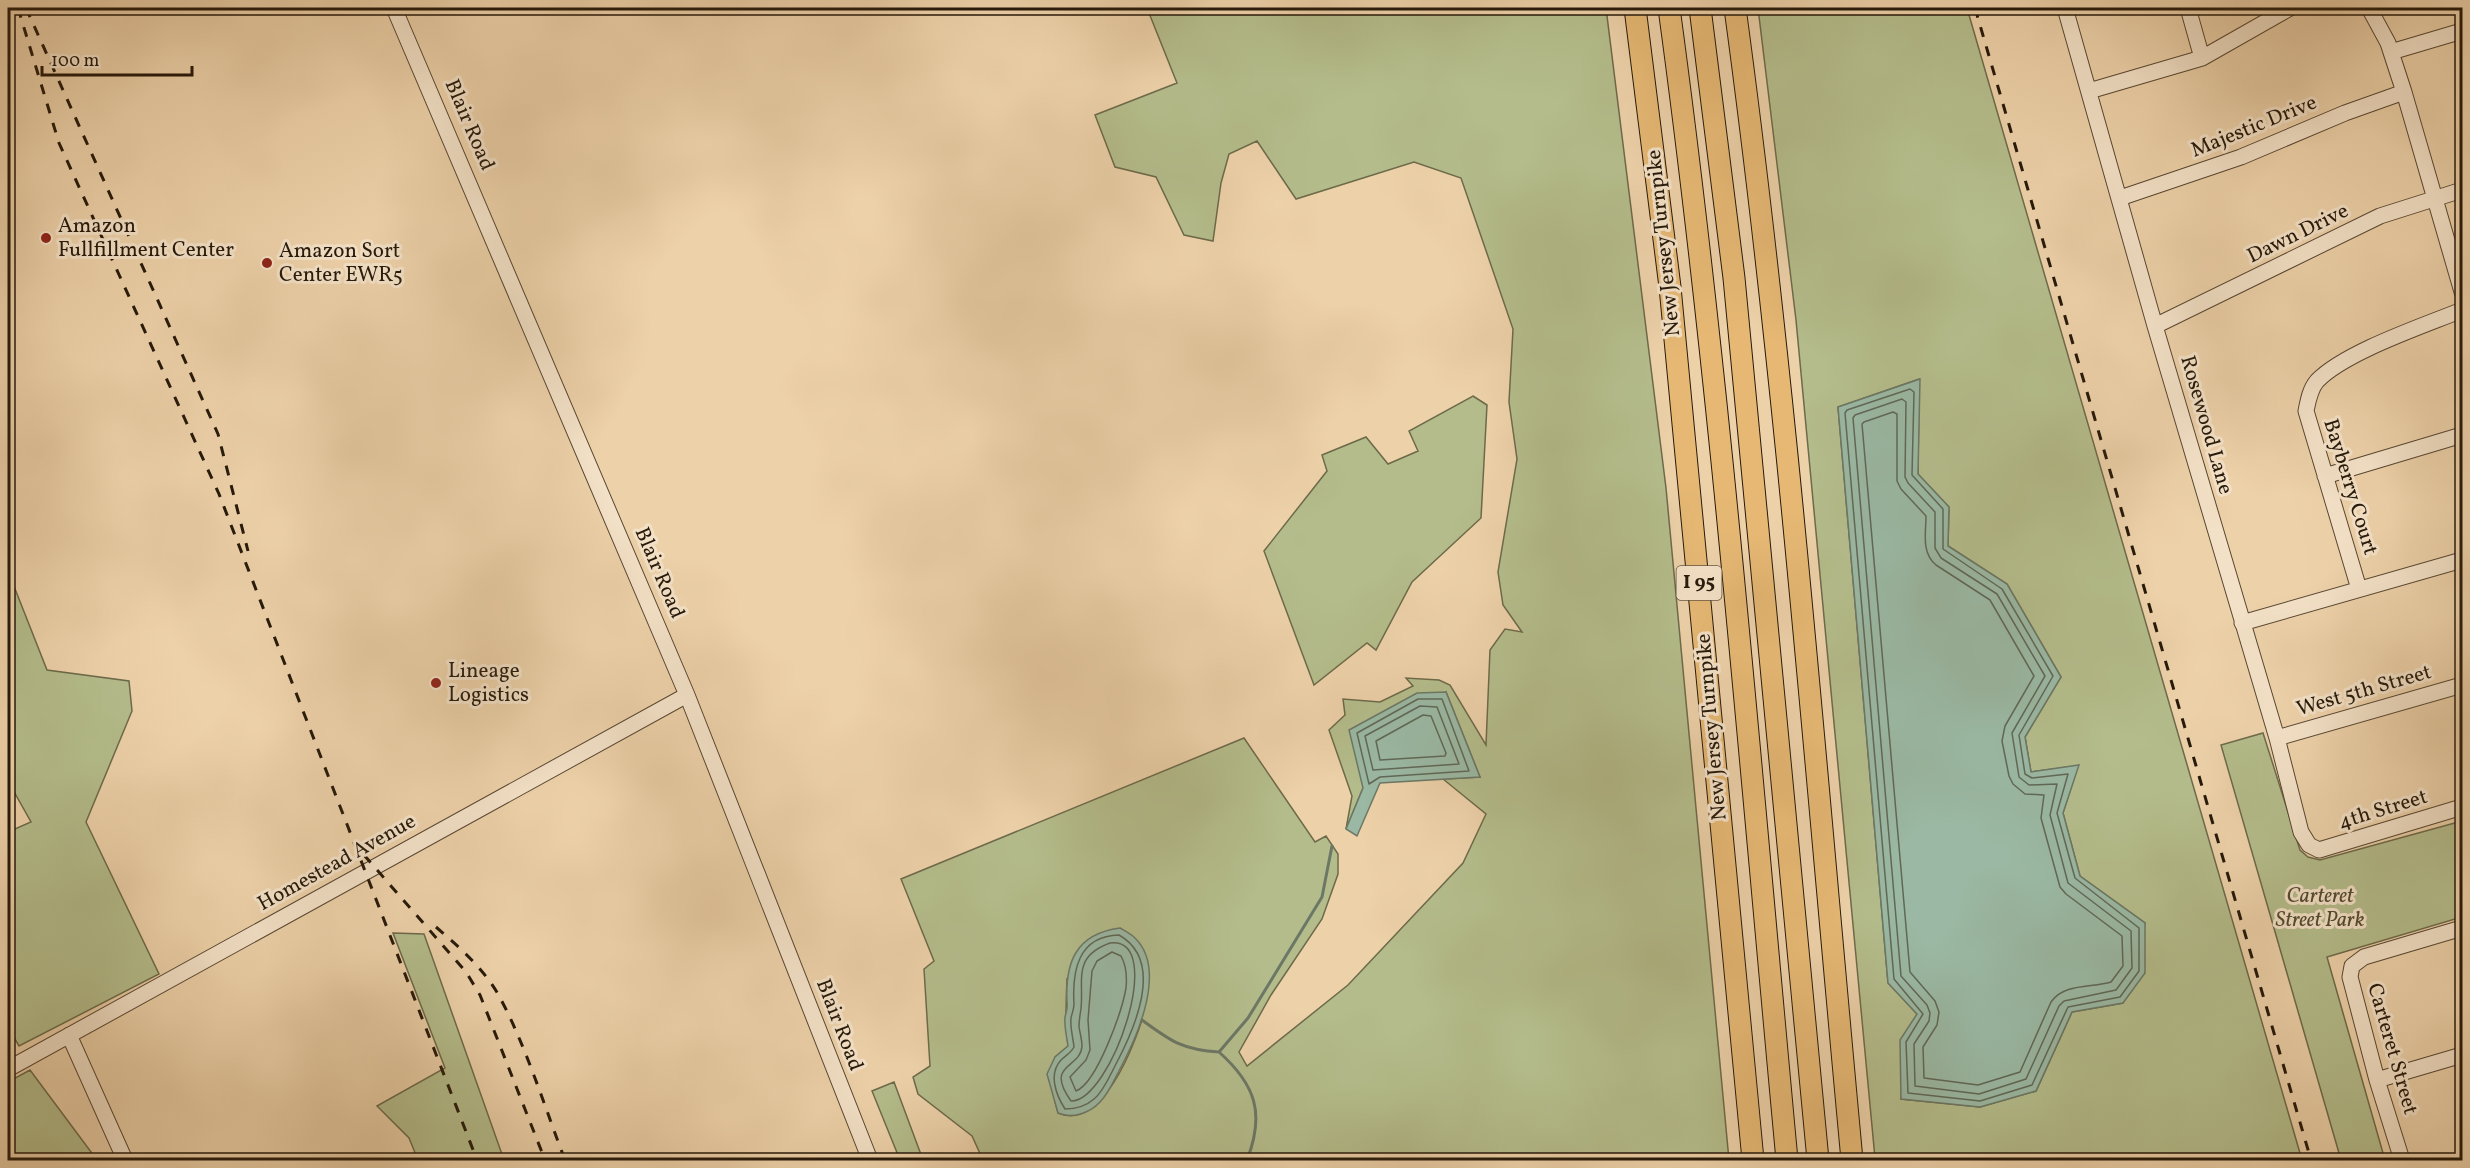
<svg xmlns="http://www.w3.org/2000/svg" width="2470" height="1168" viewBox="0 0 2470 1168" font-family="Vollkorn,serif">
<style>
.green{fill:#b4bc8b;stroke:#6d6a4a;stroke-width:1.5;fill-rule:evenodd}
.water{fill:#9ab8a3;stroke:#6c7866;stroke-width:1.5}
.lines{fill:none;stroke-linecap:round;stroke-linejoin:round}
.shore{stroke:#606856;stroke-width:1.5}
.stream{stroke:#6c7866;stroke-width:3}
.minor-casing{stroke:#584732;stroke-width:17}
.highway-casing{stroke:#26190a;stroke-width:23}
.minor{stroke:#f3e1c7;stroke-width:15}
.highway{stroke:#e6b874;stroke-width:21}
.rail{stroke:#26190a;stroke-width:3;stroke-dasharray:10 10;stroke-linecap:butt}
.poi-dot{fill:#8f2418;stroke:#f3e1c7;stroke-width:2}
.labels{text-anchor:middle;dominant-baseline:central;stroke-width:6;stroke-linejoin:round;paint-order:stroke}
.shield{fill:#f3e1c7;stroke:#645543;stroke-width:1.5}
.shield-label{font-size:20px;font-weight:bold;fill:#26190a}
.street-label{font-size:21px;fill:#26190a;stroke:#f3e1c7}
.poi-label{font-size:21px;fill:#26190a;stroke:#f3e1c7;text-anchor:start}
.park-label{font-size:21px;font-style:italic;fill:#514a31;stroke:#f3e1c7}
</style>
<rect width="100%" height="100%" fill="#edd1a9"/>
<filter id="stains"><feTurbulence type="fractalNoise" baseFrequency=".00333" numOctaves="4"/><feColorMatrix values="0 0 0 0 .2 0 0 0 0 .09 0 0 0 0 .02 0 0 0 .5 -.17"/></filter>
<radialGradient id="worn" r=".72"><stop offset=".6" stop-color="#630" stop-opacity="0"/><stop offset="1" stop-color="#630" stop-opacity=".3"/></radialGradient>
<path class="green" d="M 1147,8 L 1606,8 L 1666,488 L 1729,1160 L 983,1160 L 972,1136 L 918,1094 L 913,1077 L 930,1066 L 924,969 L 934,961 L 901,879 L 1244,738 L 1315,842 L 1326,836 L 1338,854 L 1338,874 L 1322,919 L 1271,995 L 1239,1052 L 1247,1066 L 1348,985 L 1463,863 L 1486,814 L 1443,779 L 1480,777 L 1446,692 L 1363,788 L 1346,829 L 1352,796 L 1329,730 L 1345,715 L 1343,699 L 1380,702 L 1413,686 L 1406,678 L 1439,680 L 1450,685 L 1486,745 L 1490,650 L 1505,629 L 1522,632 L 1503,605 L 1498,572 L 1517,459 L 1509,402 L 1513,329 L 1461,178 L 1414,162 L 1296,199 L 1257,141 L 1229,154 L 1221,183 L 1213,241 L 1184,235 L 1156,177 L 1115,167 L 1095,115 L 1177,83 ZM 1067,979 L 1142,1020 C 1132,1050 1101,1131 1058,1113 L 1055,1102 L 1055,1057 L 1068,1046 C 1065,1023 1066,1002 1067,979 Z
M 1758,8 L 1967,8 L 2302,1160 L 1890,1160 L 1889,1154 L 1875,1158 L 1796,320 ZM 1919,379 L 1918,474 L 1949,507 L 1948,546 L 2007,584 L 2061,677 L 2025,737 L 2031,772 L 2078,766 L 2063,813 L 2080,876 L 2145,923 L 2123,1003 L 2072,1012 L 2036,1091 L 1980,1107 L 1901,1099 L 1917,1014 L 1888,983 L 1838,407 Z
M 1473,396 L 1487,405 L 1481,518 L 1412,582 L 1376,650 L 1367,643 L 1314,685 L 1264,551 L 1327,471 L 1322,455 L 1366,437 L 1388,464 L 1418,451 L 1409,431 Z
M 8,571 L 47,670 L 129,681 L 132,711 L 86,822 L 159,974 L 19,1046 L 8,1027 L 8,832 L 31,822 L 8,781 Z
M 2263,733 L 2300,850 L 2308,857 L 2320,860 L 2462,821 L 2462,917 L 2327,957 L 2385,1160 L 2341,1160 L 2221,745 Z
M 393,933 L 424,934 L 504,1160 L 418,1160 L 409,1138 L 377,1106 L 445,1068 Z
M 30,1070 L 97,1160 L 8,1160 L 8,1082 Z
M 894,1082 L 923,1160 L 900,1160 L 872,1091 Z"/>
<path class="water" d="M 1920,379 L 1918,474 L 1949,507 L 1948,546 L 2007,584 L 2061,677 L 2025,737 L 2031,772 L 2079,765 L 2063,813 L 2080,876 L 2145,923 L 2145,973 L 2123,1003 L 2072,1012 L 2036,1091 L 1980,1107 L 1901,1099 L 1900,1040 L 1917,1014 L 1888,983 L 1838,407 Z
M 1446,692 L 1480,777 L 1380,783 L 1357,836 L 1346,829 L 1363,788 L 1349,730 L 1417,693 Z
M 1120,928 C 1125,931 1131,934 1135,938 C 1167,969 1138,1035 1121,1067 C 1115,1078 1109,1093 1100,1102 C 1090,1113 1072,1119 1058,1113 L 1047,1074 L 1055,1057 L 1068,1046 C 1067,1037 1064,1027 1065,1017 C 1066,1012 1068,1008 1067,1003 C 1065,963 1075,934 1120,928 Z"/>
<g class="lines">
<path class="shore" d="M 1910,389 L 1914,392 L 1912,475 L 1943,509 L 1943,549 L 2002,589 L 2053,676 L 2019,735 L 2025,774 L 2032,778 L 2068,774 L 2057,813 L 2075,878 L 2139,928 L 2139,971 L 2120,997 L 2068,1007 L 2032,1085 L 1980,1101 L 1908,1093 L 1906,1042 L 1923,1014 L 1894,979 L 1845,413 L 1847,410 Z
M 1902,399 L 1906,402 L 1905,477 L 1908,483 L 1935,512 L 1935,548 L 1941,558 L 1997,594 L 2045,676 L 2012,733 L 2019,777 L 2029,785 L 2057,784 L 2050,815 L 2068,883 L 2131,931 L 2132,968 L 2116,990 L 2064,1001 L 2059,1006 L 2026,1079 L 1979,1094 L 1915,1086 L 1914,1044 L 1929,1021 L 1930,1013 L 1927,1005 L 1901,976 L 1853,418 L 1855,415 Z
M 1893,412 L 1897,414 L 1897,481 L 1901,489 L 1926,516 C 1926,533 1921,552 1936,565 L 1990,600 L 2034,676 L 2005,726 L 2002,741 L 2009,776 L 2013,784 L 2025,794 L 2044,795 L 2041,818 L 2060,887 L 2066,894 L 2122,936 L 2123,966 L 2111,982 C 2092,988 2064,983 2051,1002 L 2020,1072 L 1978,1085 L 1924,1078 L 1923,1047 L 1937,1025 L 1939,1012 L 1935,1001 L 1910,972 L 1862,424 L 1864,422 Z
M 1418,699 L 1442,699 L 1469,771 L 1380,777 L 1369,784 L 1357,733 Z
M 1420,706 L 1437,707 L 1459,764 L 1373,770 L 1365,736 Z
M 1423,715 L 1431,716 L 1446,753 L 1445,756 L 1380,760 L 1376,741 Z
M 1119,935 C 1165,961 1135,1028 1116,1064 C 1110,1075 1104,1091 1094,1099 C 1085,1107 1076,1109 1065,1109 C 1056,1095 1048,1074 1061,1060 C 1066,1055 1071,1053 1074,1047 C 1073,1037 1070,1028 1071,1018 C 1072,1013 1074,1009 1074,1004 C 1072,971 1078,936 1119,935 Z
M 1110,943 C 1168,936 1111,1102 1071,1101 C 1044,1063 1081,1069 1082,1046 C 1082,1040 1080,1033 1079,1027 C 1079,1020 1080,1015 1081,1009 C 1084,979 1072,957 1110,943 Z
M 1112,952 L 1121,956 C 1126,965 1127,978 1126,988 C 1122,1011 1097,1083 1076,1091 L 1070,1077 L 1086,1060 L 1090,1050 L 1088,1020 L 1092,971 L 1097,961 Z"/>
<path class="stream" d="M 1142,1020 C 1171,1041 1182,1050 1219,1052 L 1248,1018 L 1322,897 L 1332,846
M 1219,1052 C 1256,1085 1265,1114 1247,1160"/>
<defs>
<path id="minor" d="M 394,8 L 687,695 L 870,1160
M 2065,8 L 2155,326 L 2277,738 L 2301,832 L 2309,845 L 2319,850 L 2462,807
M 2188,8 L 2202,58
M 2369,8 L 2388,43 L 2404,92 L 2462,292
M 2391,52 L 2462,31
M 2089,91 L 2202,58 L 2290,8
M 2120,198 L 2241,157 L 2345,113 L 2404,92
M 2155,326 L 2380,216 L 2462,190
M 2325,476 L 2462,435
M 2359,589 L 2306,411 C 2308,401 2310,389 2317,381 C 2345,352 2423,326 2462,310
M 2242,623 L 2462,560
M 2277,738 L 2462,685
M 69,1035 L 125,1160
M 8,1069 L 687,695
M 2377,1080 L 2462,1055
M 2402,1160 L 2377,1080 L 2350,977 L 2352,966 L 2364,957 L 2462,928"/>
<path id="highway" d="M 1635,8 L 1670,287 L 1753,1160
M 1669,8 C 1721,390 1751,776 1787,1160
M 1700,8 L 1734,278 L 1818,1160
M 1735,8 C 1787,390 1816,776 1852,1160"/>
</defs>
<use href="#minor" class="minor-casing"/>
<use href="#highway" class="highway-casing"/>
<use href="#minor" class="minor"/>
<use href="#highway" class="highway"/>
<path class="rail" d="M 18,8 L 59,143 L 219,494 L 477,1160
M 26,8 L 218,434 L 248,551
M 1975,8 L 2311,1160
M 364,855 L 466,972 L 480,995 L 545,1160
M 436,927 C 459,947 483,968 498,994 C 525,1043 545,1108 565,1160"/>
</g>
<g class="poi-dot">
<circle cx="46" cy="238" r="6"/>
<circle cx="267" cy="263" r="6"/>
<circle cx="436" cy="683" r="6"/>
</g>
<g class="labels">
<rect class="shield" x="1676.5" y="566" width="45" height="34" rx="4.5"/>
<g class="shield-label">
<text x="1699" y="583">I 95</text>
</g>
<g class="street-label">
<text transform="translate(469 125) rotate(67)">Blair Road</text>
<text transform="translate(2254 127) rotate(-22)">Majestic Drive</text>
<text transform="translate(2298 234) rotate(-26)">Dawn Drive</text>
<text transform="translate(1664 243) rotate(-96)">New Jersey Turnpike</text>
<text transform="translate(2206 425) rotate(74)">Rosewood Lane</text>
<text transform="translate(2350 487) rotate(73)">Bayberry Court</text>
<text transform="translate(659 573) rotate(67)">Blair Road</text>
<text transform="translate(2364 691) rotate(-16)">West 5th Street</text>
<text transform="translate(1712 727) rotate(-95)">New Jersey Turnpike</text>
<text transform="translate(2383 810) rotate(-17)">4th Street</text>
<text transform="translate(337 863) rotate(-29)">Homestead Avenue</text>
<text transform="translate(839 1025) rotate(69)">Blair Road</text>
<text transform="translate(2392 1049) rotate(74)">Carteret Street</text>
</g>
<g class="poi-label">
<text x="58" y="226">Amazon<tspan x="58" dy="24">Fullfillment Center</tspan></text>
<text x="279" y="251">Amazon Sort<tspan x="279" dy="24">Center EWR5</tspan></text>
<text x="448" y="671">Lineage<tspan x="448" dy="24">Logistics</tspan></text>
</g>
<g class="park-label">
<text x="2320" y="896">Carteret<tspan x="2320" dy="24">Street Park</tspan></text>
</g>
</g>
<rect width="2470" height="1168" fill="none" stroke="#edd1a9" stroke-width="30"/>
<rect x="9" y="9" width="2452" height="1150" fill="none" stroke="#26190a" stroke-width="3"/>
<rect x="15" y="15" width="2440" height="1138" fill="none" stroke="#26190a" stroke-width="1.5"/>
<path d="M42 66v9h150v-9" fill="none" stroke="#26190a" stroke-width="3"/>
<text x="51" y="66" font-size="18" fill="#26190a" stroke="#f3e1c7" stroke-width="4.5" paint-order="stroke">100 m</text>
<rect width="100%" height="100%" filter="url(#stains)"/>
<rect width="100%" height="100%" fill="url(#worn)"/>
</svg>
